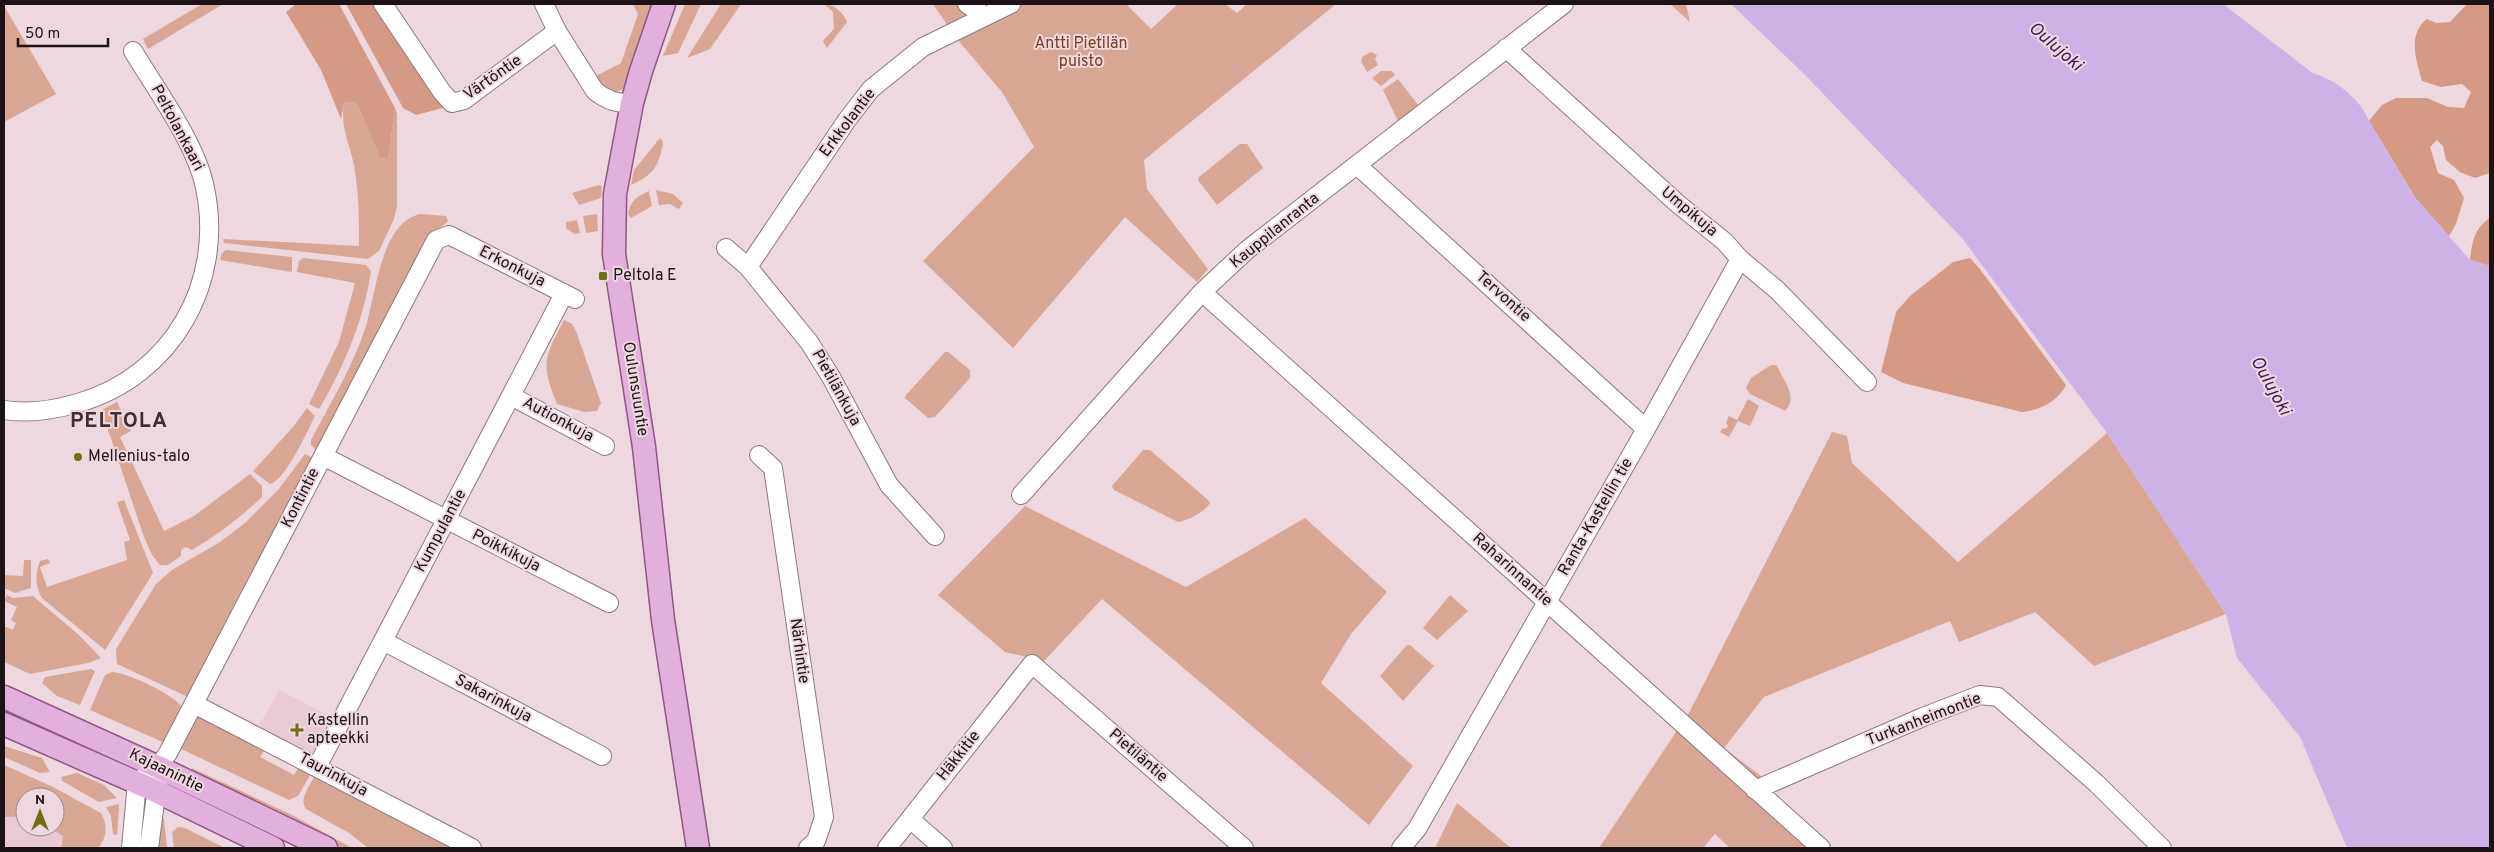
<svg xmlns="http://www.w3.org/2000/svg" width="2494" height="852" viewBox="0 0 2494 852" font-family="Overpass,sans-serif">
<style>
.built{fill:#e7cad4}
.green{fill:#d7a694}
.forest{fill:#d49a85}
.water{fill:#cdb3e5}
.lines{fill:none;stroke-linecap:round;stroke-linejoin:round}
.minor-casing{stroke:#8c797f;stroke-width:20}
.major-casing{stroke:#8f5786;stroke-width:25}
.minor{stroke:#fff;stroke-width:18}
.major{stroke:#e1b0db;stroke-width:22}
.poi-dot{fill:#6f7013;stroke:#edd8df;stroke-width:2}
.labels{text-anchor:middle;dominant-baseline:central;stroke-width:4;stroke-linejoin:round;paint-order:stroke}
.park-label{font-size:16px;fill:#813b1f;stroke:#edd8df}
.street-label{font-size:16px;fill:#1b1316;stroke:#edd8df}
.poi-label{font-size:16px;fill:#1b1316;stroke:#edd8df;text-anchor:start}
.water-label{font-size:18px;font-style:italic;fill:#3f1c57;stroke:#edd8df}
.district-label{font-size:21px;font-weight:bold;letter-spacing:1px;fill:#3f2f35;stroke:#edd8df}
</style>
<rect width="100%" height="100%" fill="#edd8df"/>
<path class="built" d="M 279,690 L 331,717 L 312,754 L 259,726 Z
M 25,815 L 25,827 L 47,827 L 88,848 L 4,848 L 4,816 Z"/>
<path class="green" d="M 202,4 L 223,4 L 148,49 L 143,39 Z
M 633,4 L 655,4 L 627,86 C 608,101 599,85 591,69 L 596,76 L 621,63 L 638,14 Z
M 685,4 L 701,4 L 678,53 L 663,56 Z
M 721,4 L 741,4 L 710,49 L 687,58 Z
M 824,4 C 834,4 844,13 847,22 L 827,48 L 823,41 L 834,29 L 833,12 Z
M 933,4 L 1126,4 L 1151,29 L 1178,4 L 1225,4 L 1237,13 L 1247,4 L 1336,4 L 1144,160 L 1147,189 L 1208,269 L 1197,282 L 1125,217 L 1013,348 L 923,261 L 1034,147 L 1002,92 L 957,39 Z
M 1670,4 L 1686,4 L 1690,22 Z
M 4,6 L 56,94 L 4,122 Z
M 1371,52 L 1377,55 L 1375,59 L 1378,65 L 1367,72 L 1361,61 L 1363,56 Z
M 1381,71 L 1392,71 L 1395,75 L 1381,86 L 1372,78 Z
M 1398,79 L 1419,106 L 1399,123 L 1383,90 Z
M 344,102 L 357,103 L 380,158 L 388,159 L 395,108 L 397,113 L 397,206 L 394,219 L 379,251 L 368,259 L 224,243 L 223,239 L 359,246 C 359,219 359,192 354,165 C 349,141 340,127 344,102 Z
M 660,138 L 663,142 C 659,167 653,175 631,185 L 634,170 Z
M 1240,144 L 1247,144 L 1263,168 L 1217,205 L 1198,180 L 1199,177 Z
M 599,185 L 602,186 L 601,198 L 579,205 L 572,193 Z
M 656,190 L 673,194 L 683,203 L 679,209 L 670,204 L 659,205 Z
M 649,191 L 652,206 L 631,218 L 628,214 C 631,200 636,197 649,191 Z
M 420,214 L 446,216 L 448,221 L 436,232 L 316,450 L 311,445 L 311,440 C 330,404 352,368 365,329 C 376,296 380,223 420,214 Z
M 597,214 L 598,231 L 586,233 L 583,216 Z
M 577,220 L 580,233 L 574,234 L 566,228 L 566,222 Z
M 226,250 L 292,257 L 292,272 L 220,260 L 222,253 Z
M 303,258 L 366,265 L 371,271 C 365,316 343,370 319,409 L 309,404 L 339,342 L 355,283 L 297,272 L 299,261 Z
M 564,320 L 572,324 L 576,331 L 601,403 L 597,411 L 584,412 L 557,404 C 540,363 545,357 564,320 Z
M 945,352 L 948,352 L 970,370 L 970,378 L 935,417 L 928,418 L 905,398 L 906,395 Z
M 1771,365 L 1776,365 L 1778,368 C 1785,382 1798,398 1785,411 L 1750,394 L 1746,388 L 1751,378 Z
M 1748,399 L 1759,406 L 1750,426 L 1738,421 L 1729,437 L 1720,432 L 1723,428 L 1726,429 L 1728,426 L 1726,423 L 1729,416 L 1737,420 Z
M 117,402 L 131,431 L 120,437 L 164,531 L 194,516 L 250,474 L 262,486 L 262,497 C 240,518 217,535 192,550 L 186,547 L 181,550 L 181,556 L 168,565 L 160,565 L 152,555 L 144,537 L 102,412 L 103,409 Z
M 307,408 L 315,416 C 308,430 285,481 270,484 L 253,471 L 293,427 Z
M 1832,432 L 1847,436 L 1852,463 L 1958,562 L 2107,433 L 2226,614 L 2094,666 L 2035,612 L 1959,642 L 1950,621 L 1764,697 L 1724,748 L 1761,776 L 1748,792 L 1811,848 L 1730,848 L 1715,834 L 1703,848 L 1599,848 L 1690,711 Z
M 1143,450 L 1150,450 L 1207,499 L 1210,503 C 1205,512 1189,520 1178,522 L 1114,490 L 1112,486 Z
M 305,454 L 314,458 L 188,697 L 117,664 L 116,649 L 156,584 L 172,570 L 220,542 L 245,523 L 278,490 Z
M 124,500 L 153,573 L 105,650 L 42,598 C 35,588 35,572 40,561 L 48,559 L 50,563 L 40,567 L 47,587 L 127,560 L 124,542 L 130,540 L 117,502 Z
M 1025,506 L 1186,587 L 1305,518 L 1387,592 L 1351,634 L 1321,683 L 1413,766 L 1369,825 L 1102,599 L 1044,661 L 1005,652 L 938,595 Z
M 24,560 L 31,560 L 31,588 L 15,593 L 4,588 L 4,575 L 23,576 Z
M 7,595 L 13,598 L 33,596 L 80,636 L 101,658 L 88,663 L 30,674 L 4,662 L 4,626 L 13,630 L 16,623 L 11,620 L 17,607 L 4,601 Z
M 1450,595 L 1468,611 L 1437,640 L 1423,628 Z
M 1407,645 L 1410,645 L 1434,666 L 1403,701 L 1380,676 Z
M 91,669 L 95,671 L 80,705 L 57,696 L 42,683 L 45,677 Z
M 112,672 C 126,672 178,696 183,709 L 165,743 L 90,710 L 105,675 Z
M 4,706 L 53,731 L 33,727 L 4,715 Z
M 198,712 L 265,749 L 260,757 L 294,775 L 299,767 L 312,772 L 298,796 L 289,800 L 177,747 Z
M 4,746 L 42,758 L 50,772 L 40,773 L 4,757 Z
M 4,765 L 51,786 L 101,813 C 108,825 107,837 99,847 L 61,848 L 63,836 L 47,827 L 55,827 L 55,797 L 25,797 L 25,816 L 4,817 Z
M 192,768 L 292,815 L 352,848 L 339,848 L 289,821 L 190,773 Z
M 77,773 L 104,785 L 117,798 L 99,802 L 62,781 L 61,777 Z
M 316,774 L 451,848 L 368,848 L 349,833 L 306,809 C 298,799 311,784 316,774 Z
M 1457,803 L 1511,848 L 1435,848 Z
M 119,804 L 119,808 L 117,835 L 113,834 L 111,816 L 106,807 Z
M 162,817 L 164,819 L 167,848 L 155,848 L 160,818 Z
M 178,827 L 185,828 L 225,848 L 174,848 L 172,832 Z"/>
<path class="forest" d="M 296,4 L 339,4 L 395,108 L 388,159 L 380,158 L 357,103 L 344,102 L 341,119 L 321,70 L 286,12 Z
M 346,4 L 375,4 L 443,106 L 443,108 L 416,115 L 403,108 Z
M 2467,4 L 2490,4 L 2490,173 L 2475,178 L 2460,172 L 2446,160 L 2443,146 L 2437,140 L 2430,147 L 2438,173 L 2454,180 L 2464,198 L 2456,224 L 2449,236 L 2416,199 L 2369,121 L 2382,105 L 2396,98 L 2427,98 L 2448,107 L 2464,108 L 2471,92 L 2462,84 L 2441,87 L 2422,81 C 2416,59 2407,35 2427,19 L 2436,23 L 2450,22 Z
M 2490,218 L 2490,266 L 2470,260 C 2472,243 2474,228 2490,218 Z
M 1970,258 L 1979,268 L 2066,385 C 2059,401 2038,411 2022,412 L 1903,383 L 1881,372 L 1896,312 L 1910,296 L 1953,262 Z"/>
<path class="water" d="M 1731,4 L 2223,4 L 2314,74 C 2336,79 2361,100 2369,121 L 2416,199 L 2470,260 L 2490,266 L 2490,848 L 2347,848 L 2300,737 L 2237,658 L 2226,614 L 2107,433 L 1962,238 L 1805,75 Z"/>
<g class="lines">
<defs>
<path id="minor" d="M 383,4 L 442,92 L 452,103 L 464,100 L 557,31
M 544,4 L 557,31 L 595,91 C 606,100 618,104 632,103
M 967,4 L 985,16
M 1506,48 L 1678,204 L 1725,242 L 1740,259 L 1777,290 L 1867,382
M 1358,166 L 1646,429
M 726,248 L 748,267 L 809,342 L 831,377 L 889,485 L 935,536
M 748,267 L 847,120 L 871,89 L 923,47 L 1011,4
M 1202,292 L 1821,848
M 511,396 L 605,446
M 4,410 C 28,414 54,410 78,403 C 172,376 225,283 205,188 C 196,143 157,91 133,51
M 759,455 L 773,468 L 824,817 L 816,841 L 808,848
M 323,456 L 609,603
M 1021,495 L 1202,292 L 1247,250 L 1564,4
M 383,641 L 602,756
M 194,704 L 472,848
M 317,767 L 564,294
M 1755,790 L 1923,717 L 1980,695 L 1998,697 L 2096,783 L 2162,848
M 910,819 L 943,848
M 131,848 L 137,782 L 158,767 L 168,753 L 436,240 L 449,235 L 575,299
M 149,848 L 158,780
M 887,848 L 1032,664 L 1244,848
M 1401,848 L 1417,829 L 1646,429 L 1740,259"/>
<path id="major" d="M 664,4 L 641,71 L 632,103 L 615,194 L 614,254 L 644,447 L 663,620 L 698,848
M 4,697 L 158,767 L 326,848
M 4,724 L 158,792 L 273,848"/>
</defs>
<use href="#minor" class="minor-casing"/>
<use href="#major" class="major-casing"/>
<use href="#minor" class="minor"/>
<use href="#major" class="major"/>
</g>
<g class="poi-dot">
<rect x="598" y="271" width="10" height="10" rx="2.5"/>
<circle cx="78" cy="457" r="5"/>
<path d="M294.5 722.5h5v5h5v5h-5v5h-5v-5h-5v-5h5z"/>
</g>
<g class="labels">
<g class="park-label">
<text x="1081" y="44">Antti Pietilän<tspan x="1081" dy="18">puisto</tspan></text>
</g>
<g class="street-label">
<text transform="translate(493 78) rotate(-35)">Värtöntie</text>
<text transform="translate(848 123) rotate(-53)">Erkkolantie</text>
<text transform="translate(177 128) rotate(62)">Peltolankaari</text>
<text transform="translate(1689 212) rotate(40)">Umpikuja</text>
<text transform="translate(1275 231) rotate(-39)">Kauppilanranta</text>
<text transform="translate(512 267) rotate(27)">Erkonkuja</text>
<text transform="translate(1503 297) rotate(42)">Tervontie</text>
<text transform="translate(836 388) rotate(61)">Pietilänkuja</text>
<text transform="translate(635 389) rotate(81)">Oulunsuuntie</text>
<text transform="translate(558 420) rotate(28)">Autionkuja</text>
<text transform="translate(301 498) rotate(-63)">Kontintie</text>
<text transform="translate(1596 517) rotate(-60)">Ranta-Kastellin tie</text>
<text transform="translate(441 531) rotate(-62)">Kumpulantie</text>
<text transform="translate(506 551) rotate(27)">Poikkikuja</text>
<text transform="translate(1512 570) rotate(42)">Raharinnantie</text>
<text transform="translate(799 651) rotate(82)">Närhintie</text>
<text transform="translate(493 699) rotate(28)">Sakarinkuja</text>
<text transform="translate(1924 720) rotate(-21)">Turkanheimontie</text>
<text transform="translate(959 756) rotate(-52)">Häkkitie</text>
<text transform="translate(1138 756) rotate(41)">Pietiläntie</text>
<text transform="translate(166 771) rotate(26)">Kajaanintie</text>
<text transform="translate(333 775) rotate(28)">Taurinkuja</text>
</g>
<g class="poi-label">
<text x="613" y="276">Peltola E</text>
<text x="88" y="457">Mellenius-talo</text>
<text x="307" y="721">Kastellin<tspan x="307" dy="18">apteekki</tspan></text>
</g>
<g class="water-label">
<text transform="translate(2055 47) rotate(41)">Oulujoki</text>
<text transform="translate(2270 386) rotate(61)">Oulujoki</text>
</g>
<g class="district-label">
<text x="119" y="421">PELTOLA</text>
</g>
</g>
<rect width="2494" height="852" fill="none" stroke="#1b1316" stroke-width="10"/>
<g transform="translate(40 812)"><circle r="24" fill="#edd8df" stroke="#99898f"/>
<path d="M0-4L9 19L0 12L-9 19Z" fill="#6f7013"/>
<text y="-8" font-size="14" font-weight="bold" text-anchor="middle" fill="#1b1316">N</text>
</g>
<path d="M18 38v8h90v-8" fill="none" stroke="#1b1316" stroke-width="2.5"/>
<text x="25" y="38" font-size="15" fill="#1b1316" stroke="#edd8df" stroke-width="4" paint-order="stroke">50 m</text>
</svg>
